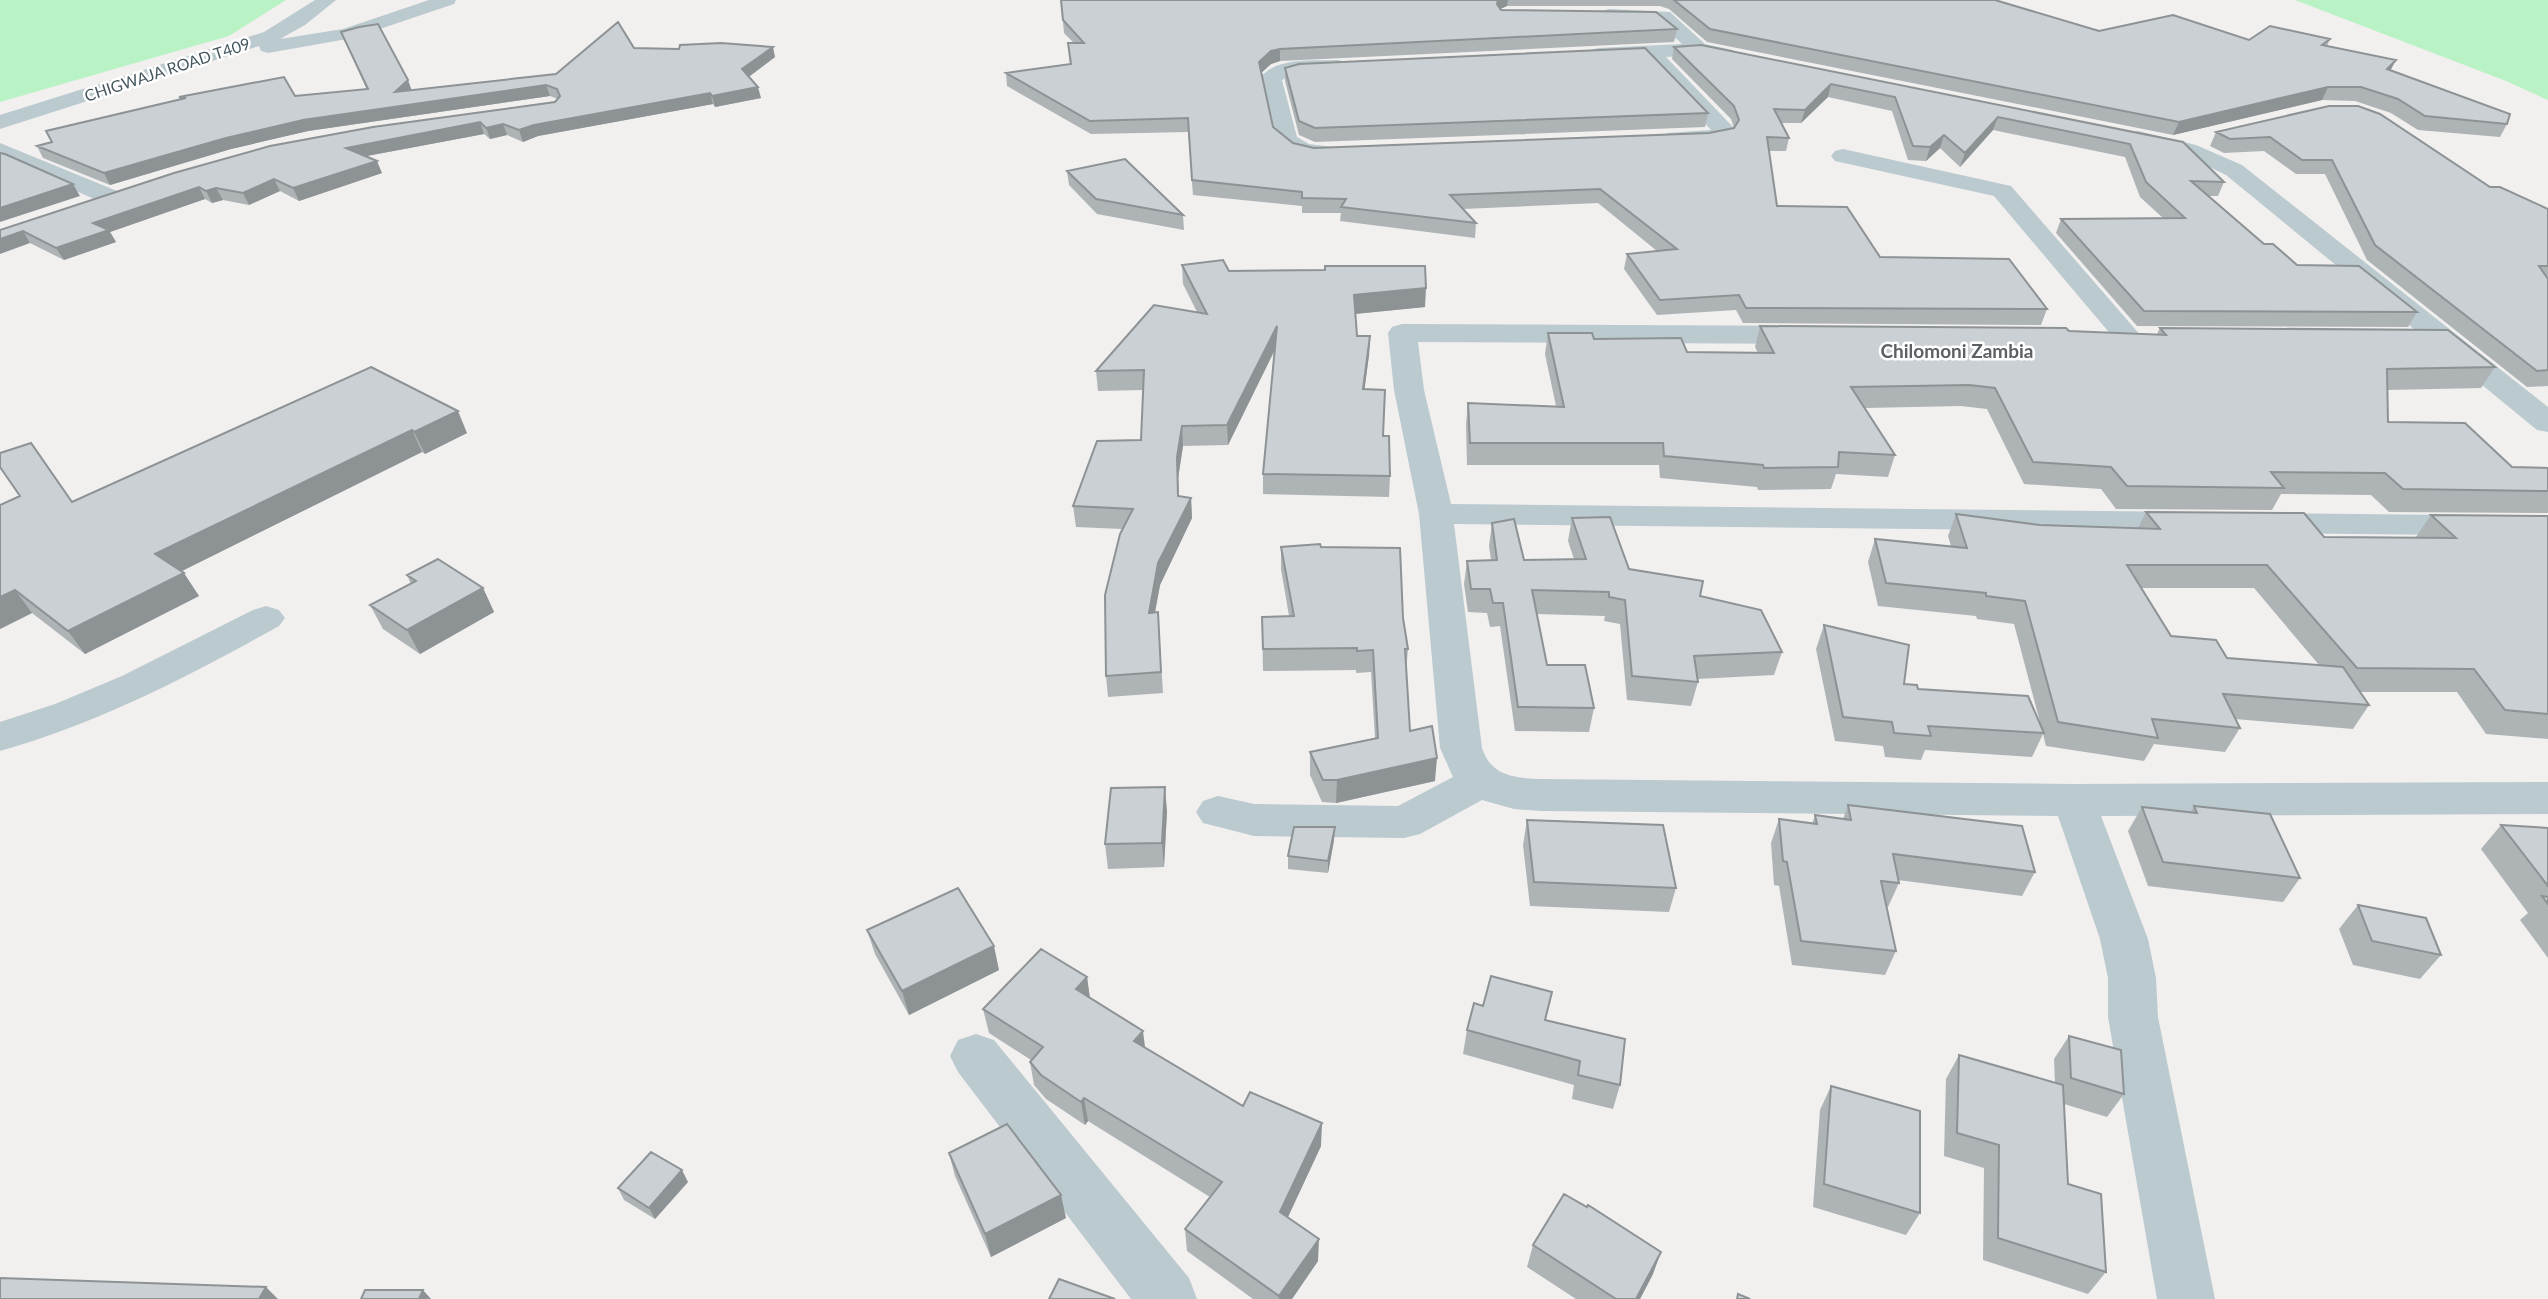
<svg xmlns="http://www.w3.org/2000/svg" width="2548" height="1299" viewBox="0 0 2548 1299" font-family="Lato,sans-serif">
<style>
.green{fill:#b9f3c5}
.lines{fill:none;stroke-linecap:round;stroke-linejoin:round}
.minor{fill:#bbcacf;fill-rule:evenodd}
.wall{fill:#aeb3b6;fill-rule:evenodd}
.shaded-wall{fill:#8d9294}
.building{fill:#cad0d4;stroke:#8d9294;stroke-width:2}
.labels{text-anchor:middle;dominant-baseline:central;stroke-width:5;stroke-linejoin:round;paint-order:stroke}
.far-street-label{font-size:16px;fill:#45575e;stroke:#fff}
.far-quarter-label{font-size:19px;font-weight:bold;fill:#5b6165;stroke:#fff}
</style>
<rect width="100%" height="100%" fill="#f2efef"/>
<path class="green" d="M 0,0 L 286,0 L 229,36 L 0,102 Z
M 2295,0 L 2548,0 L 2548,100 L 2506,81 Z"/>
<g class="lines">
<path class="minor" d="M 315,0 L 336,0 L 305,25 L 280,39 L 343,29 L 429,0 L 456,0 L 454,4 L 353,38 L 268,53 L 261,51 L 259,46 L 0,129 L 0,115 L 264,32 Z
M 1609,9 L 1670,12 L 1705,44 L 1733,50 L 1736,54 L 1733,58 L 1726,60 L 1699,55 L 1666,57 L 1733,127 L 1736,132 C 1724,149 1685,147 1667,143 L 1664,138 L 1667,133 L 1711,130 L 1644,58 L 1598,60 L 1591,58 L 1588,54 L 1591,50 L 1598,48 L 1682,44 L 1658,22 L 1602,19 L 1600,15 L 1602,11 Z
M 1338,60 L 1345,62 L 1348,66 L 1345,70 L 1292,75 L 1282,80 L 1297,137 L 1309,144 L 1340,148 L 1344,153 L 1340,158 C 1331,160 1322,159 1312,158 C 1266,153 1269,114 1261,77 C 1276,57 1315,61 1338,60 Z
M 2138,131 L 2196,145 L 2242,165 L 2548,407 L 2548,432 L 2537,430 L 2226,175 L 2191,158 L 2130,143 L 2127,138 L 2130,133 Z
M 0,143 L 117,191 L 120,196 L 117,201 L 108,203 L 99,201 L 0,158 Z
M 1843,149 L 2011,186 L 2142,337 L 2138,343 L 2128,346 L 2118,343 L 1994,196 L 1835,161 L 1831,156 L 1835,151 Z
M 1402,324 L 1808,326 L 1818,329 L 1822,335 L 1818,341 L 1808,344 L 1418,342 L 1424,390 L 1451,504 L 2192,512 L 2204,515 L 2209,522 L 2204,529 L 2192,532 L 1454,524 L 1482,748 C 1491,776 1514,778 1541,779 L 2074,784 L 2548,782 L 2548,814 L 2101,816 L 2148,939 L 2156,978 L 2158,1017 L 2215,1299 L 2157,1299 L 2108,1017 L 2108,978 L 2100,939 L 2058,816 L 1541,811 L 1514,809 L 1482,800 L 1420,834 L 1404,838 L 1254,836 L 1203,823 L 1196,812 L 1203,801 L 1218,796 L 1254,804 L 1398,806 L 1453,777 L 1440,748 L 1419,514 L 1394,390 L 1388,333 L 1392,327 Z
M 2260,513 L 2548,516 L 2548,536 L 2260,533 L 2248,530 L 2243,523 L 2248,516 Z
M 266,606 L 279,610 L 285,618 L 279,626 C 189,676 99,723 0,751 L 0,722 L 55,704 L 122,676 L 253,610 Z
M 976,1034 L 994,1040 L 1189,1278 L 1197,1299 L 1131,1299 L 958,1072 L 950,1056 L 958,1040 Z"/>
</g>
<path class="wall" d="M 1061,0 L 1995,0 L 2099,31 L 2249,40 L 2330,39 L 2327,46 L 2391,70 L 2507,124 L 2500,137 L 2418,130 L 2391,113 L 2355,101 L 2322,100 L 2173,135 L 1707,42 L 1669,9 L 1660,6 L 1507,6 L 1500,9 L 1677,29 L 1674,42 L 1280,61 L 1271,64 L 1261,73 L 1273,127 L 1293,143 L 1314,148 L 1709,133 L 1734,128 L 1731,119 L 1672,59 L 1674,47 L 2183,142 L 2224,182 L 2218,196 L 2208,196 L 2264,244 L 2297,265 L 2417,312 L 2408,327 L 2137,326 L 2056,233 L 2061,219 L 2163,218 L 2140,197 L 2125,157 L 1993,130 L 1960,167 L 1940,148 L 1926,161 L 1908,160 L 1892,111 L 1828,97 L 1801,123 L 1781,123 L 1789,138 L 1786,151 L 1769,151 L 1777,206 L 1880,257 L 2047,309 L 2041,325 L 1743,323 L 1736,310 L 1657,315 L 1624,269 L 1627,254 L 1657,251 L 1598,203 L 1463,209 L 1476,223 L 1475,238 L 1340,221 L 1341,213 L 1302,213 L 1302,206 L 1193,195 L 1188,132 L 1091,134 L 1007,86 L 1006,73 L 1070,64 L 1068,43 L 1074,43 L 1064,33 Z
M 341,32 L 412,90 L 556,74 L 634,48 L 775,57 L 749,77 L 761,98 L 715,107 L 713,104 L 538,136 L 523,142 L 507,135 L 490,139 L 484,134 L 366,156 L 382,173 L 299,201 L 280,191 L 249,205 L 223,200 L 212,203 L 205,199 L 110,232 L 116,242 L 64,260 L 30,243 L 0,230 L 555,102 L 558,99 L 550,96 L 308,131 L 231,149 L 110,185 L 43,158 L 37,146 L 52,142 L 180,100 L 179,97 L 295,96 L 367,90 Z
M 1285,68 L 1708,113 L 1705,127 L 1315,142 L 1299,135 L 1285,81 Z
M 2329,106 L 2490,187 L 2548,209 L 2548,386 L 2527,387 L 2367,260 L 2325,174 L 2296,174 L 2264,151 L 2224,153 L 2210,146 L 2216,132 Z
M 1067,171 L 1183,215 L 1184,230 L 1097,214 L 1069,185 Z
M 1182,265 L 1229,271 L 1425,307 L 1355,314 L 1357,336 L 1370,336 L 1369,355 L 1364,390 L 1383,436 L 1390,476 L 1389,497 L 1263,494 L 1263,474 L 1275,350 L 1228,445 L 1183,446 L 1178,478 L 1179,496 L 1191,498 L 1192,518 L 1160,585 L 1155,612 L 1158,612 L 1163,693 L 1108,697 L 1106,676 L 1122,529 L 1076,527 L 1073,506 L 1141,440 L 1143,390 L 1098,391 L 1096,371 L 1197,312 L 1183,284 Z
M 1760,326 L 2069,331 L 2157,334 L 2160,328 L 2495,367 L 2481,388 L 2387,390 L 2388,422 L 2512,467 L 2548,468 L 2548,513 L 2389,512 L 2371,495 L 2281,494 L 2272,510 L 2116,509 L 2101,489 L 2024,484 L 1987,409 L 1961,406 L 1865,408 L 1895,455 L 1888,477 L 1836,474 L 1831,489 L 1758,490 L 1757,487 L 1660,478 L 1659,465 L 1467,465 L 1466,424 L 1468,403 L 1556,406 L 1545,354 L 1548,333 L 1687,352 L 1758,353 L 1755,347 Z
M 371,367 L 467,433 L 425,454 L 422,452 L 181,571 L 199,596 L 85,654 L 32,613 L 0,629 L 0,505 L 72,502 Z
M 2146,512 L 2324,537 L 2417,538 L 2416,537 L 2431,515 L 2548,516 L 2548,739 L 2486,734 L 2457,692 L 2360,692 L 2369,705 L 2353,729 L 2235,719 L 2240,728 L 2225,752 L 2154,744 L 2144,761 L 2046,746 L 2043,734 L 2032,757 L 1925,750 L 1921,760 L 1885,757 L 1883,746 L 1835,741 L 1816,649 L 1824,625 L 1904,684 L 1918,689 L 2041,726 L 2014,624 L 1977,619 L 1976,616 L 1878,606 L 1868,562 L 1875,539 L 1951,546 L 1948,536 L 1956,514 L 2040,525 L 2138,528 ZM 2141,588 L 2254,588 L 2319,665 L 2227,658 L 2171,636 Z
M 1572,518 L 1629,569 L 1700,596 L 1782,652 L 1774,675 L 1697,679 L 1698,682 L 1691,706 L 1627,700 L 1620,624 L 1604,621 L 1605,616 L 1537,614 L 1547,665 L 1594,708 L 1589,732 L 1515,731 L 1500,626 L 1490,627 L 1487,613 L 1468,612 L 1464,584 L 1467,561 L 1491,560 L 1489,546 L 1492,523 L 1524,560 L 1574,559 L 1568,541 Z
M 1281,547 L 1321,547 L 1403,618 L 1408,649 L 1406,672 L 1410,731 L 1435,781 L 1336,803 L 1322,802 L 1310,775 L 1310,752 L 1375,738 L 1371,672 L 1356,673 L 1356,670 L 1263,671 L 1262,617 L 1289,616 L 1281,569 Z
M 407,575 L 483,588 L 494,612 L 420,654 L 383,629 L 370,605 L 411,584 Z
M 1848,805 L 2035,872 L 2022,896 L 1898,880 L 1899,883 L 1888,907 L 1887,907 L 1896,951 L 1885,975 L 1792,965 L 1779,886 L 1774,885 L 1771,843 L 1779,819 L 1812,824 L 1815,815 L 1843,819 Z
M 2194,806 L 2300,878 L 2283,902 L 2148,886 L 2128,831 L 2142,807 L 2190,813 Z
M 1167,811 L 1164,867 L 1108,869 L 1105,844 Z
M 1527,820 L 1676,888 L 1669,912 L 1530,906 L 1523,845 Z
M 2501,825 L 2548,828 L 2548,958 L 2520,920 L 2528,913 L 2481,849 Z
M 1335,827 L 1334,840 L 1328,873 L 1288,869 L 1288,856 Z
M 2358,905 L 2441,955 L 2420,979 L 2353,965 L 2339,929 Z
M 867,930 L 999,970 L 909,1015 L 875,954 Z
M 1087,977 L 1090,997 L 1145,1048 L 1243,1106 L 1321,1146 L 1288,1217 L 1318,1261 L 1292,1299 L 1253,1299 L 1187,1251 L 1185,1229 L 1210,1197 L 1088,1121 L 1085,1125 L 1046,1099 L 1034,1085 L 1030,1062 L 1031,1060 L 989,1033 L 983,1009 Z
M 1546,1020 L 1620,1085 L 1613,1109 L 1572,1099 L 1574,1085 L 1463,1054 L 1467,1030 Z
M 2069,1036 L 2124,1094 L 2107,1117 L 2064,1104 L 2068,1184 L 2106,1272 L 2088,1294 L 1983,1260 L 1984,1168 L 1944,1156 L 1946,1079 L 1959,1055 L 2055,1083 L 2054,1059 Z
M 1831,1086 L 1920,1213 L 1906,1235 L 1813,1207 L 1820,1110 Z
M 949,1153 L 1066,1218 L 991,1257 L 955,1176 Z
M 688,1182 L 655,1219 L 624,1200 L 618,1188 Z
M 1533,1245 L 1653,1274 L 1640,1299 L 1576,1299 L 1527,1267 Z"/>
<path class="shaded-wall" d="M 1498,0 L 1508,0 L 1507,6 L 1498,10 L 1497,4 Z
M 773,47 L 775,57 L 744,80 L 742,69 Z
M 1280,49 L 1280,61 L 1271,64 L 1259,75 L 1259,62 L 1271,51 Z
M 2396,60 L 2389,73 L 2387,69 Z
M 408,80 L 412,91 L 395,92 Z
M 1831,84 L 1828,97 L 1801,123 L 1805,110 Z
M 546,85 L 550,96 L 308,131 L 231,149 L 110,185 L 104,173 L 226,138 L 303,120 Z
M 758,87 L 761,98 L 715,107 L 712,96 Z
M 2328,87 L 2322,100 L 2173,135 L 2179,122 Z
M 710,93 L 713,104 L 538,136 L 523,142 L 519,130 L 534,125 Z
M 1998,117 L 1993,130 L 1960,167 L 1965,153 Z
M 480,122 L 484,134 L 351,159 L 346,148 Z
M 503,124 L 507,135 L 490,139 L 486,128 Z
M 1944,135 L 1940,148 L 1926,161 L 1930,147 Z
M 377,161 L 382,173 L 299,201 L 293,188 Z
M 274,179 L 280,191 L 249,205 L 243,193 Z
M 73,184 L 80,196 L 0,222 L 0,208 Z
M 199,187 L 205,199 L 110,232 L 116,242 L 64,260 L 56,248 L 93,223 Z
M 216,188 L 223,200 L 212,203 L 206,191 Z
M 23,231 L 30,243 L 0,254 L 0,239 Z
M 1426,288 L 1425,307 L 1354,314 L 1354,295 Z
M 1277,326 L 1277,345 L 1228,445 L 1227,425 Z
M 1370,336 L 1369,355 L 1362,409 L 1363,389 Z
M 458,411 L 467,433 L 425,454 L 414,432 Z
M 1182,426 L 1183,446 L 1178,478 L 1179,516 L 1177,457 Z
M 412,430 L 422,452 L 170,577 L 155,554 Z
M 1191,498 L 1192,518 L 1160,585 L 1151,634 L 1149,613 L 1158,563 Z
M 184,573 L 199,596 L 85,654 L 68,631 Z
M 483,588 L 494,612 L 420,654 L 407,630 Z
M 15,590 L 32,613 L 0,629 L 0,597 Z
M 1437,758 L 1435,781 L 1336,803 L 1337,780 Z
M 1165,787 L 1167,811 L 1164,867 L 1162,843 Z
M 1335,827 L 1334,840 L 1328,873 L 1328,861 Z
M 994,946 L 999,970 L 909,1015 L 902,991 Z
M 1087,977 L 1090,1001 L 1076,989 Z
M 1143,1031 L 1146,1055 L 1134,1041 Z
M 1084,1098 L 1088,1121 L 1085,1125 L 1081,1102 Z
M 1322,1123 L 1321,1146 L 1280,1234 L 1280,1212 Z
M 682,1170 L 688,1182 L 655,1219 L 649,1208 Z
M 1061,1195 L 1066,1218 L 991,1257 L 985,1234 Z
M 1319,1239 L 1318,1261 L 1292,1299 L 1279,1299 L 1279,1296 Z
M 1661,1252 L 1653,1274 L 1640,1299 L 1636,1299 Z
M 266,1287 L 278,1299 L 259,1299 Z
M 423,1290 L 431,1299 L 419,1299 Z"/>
<path class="building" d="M 1061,0 L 1498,0 L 1497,4 L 1501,10 L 1656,12 L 1677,29 L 1280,49 L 1271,51 L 1259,62 L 1273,127 L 1293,143 L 1314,148 L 1709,133 L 1734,128 L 1739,120 L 1734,106 L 1674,47 L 1701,45 L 2183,142 L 2224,182 L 2191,181 L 2264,244 L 2273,244 L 2297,265 L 2359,266 L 2417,312 L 2144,311 L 2061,219 L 2185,218 L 2146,182 L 2130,144 L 1998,117 L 1965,153 L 1944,135 L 1930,147 L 1913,146 L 1895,97 L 1831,84 L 1805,110 L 1774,109 L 1789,138 L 1767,137 L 1777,206 L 1847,207 L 1880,257 L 2009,259 L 2047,309 L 1746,308 L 1739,295 L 1660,300 L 1627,254 L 1677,249 L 1600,189 L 1450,195 L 1476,223 L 1341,207 L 1346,199 L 1302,198 L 1302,192 L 1192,180 L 1188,118 L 1090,121 L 1006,73 L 1071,64 L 1068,43 L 1084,43 L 1063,20 Z
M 1674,0 L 1995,0 L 2099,31 L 2173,15 L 2249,40 L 2270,26 L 2330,39 L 2322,45 L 2396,60 L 2387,69 L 2510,114 L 2507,124 L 2425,116 L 2398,99 L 2361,87 L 2328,87 L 2179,122 L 1710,29 Z
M 618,22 L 634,48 L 679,49 L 680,45 L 721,43 L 773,47 L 742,69 L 758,87 L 712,96 L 710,93 L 534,125 L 519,130 L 503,124 L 486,128 L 480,122 L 346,148 L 377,161 L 293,188 L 274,179 L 243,193 L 216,188 L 206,191 L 199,187 L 93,223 L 109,230 L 56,248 L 23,231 L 0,239 L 0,230 L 174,173 L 270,146 L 373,127 L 555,102 L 560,96 L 557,89 L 546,85 L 303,120 L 226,138 L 104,173 L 37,146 L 52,142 L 46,131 L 186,98 L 179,97 L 284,77 L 295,96 L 368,89 L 341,32 L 359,27 L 378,24 L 408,80 L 395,92 L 556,74 Z
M 1645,48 L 1708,113 L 1315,128 L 1299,121 L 1285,68 L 1299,64 Z
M 2329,106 L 2358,106 L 2380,114 L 2490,187 L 2500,187 L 2548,209 L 2548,266 L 2539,266 L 2548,279 L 2548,370 L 2537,371 L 2375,245 L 2332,160 L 2302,160 L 2270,137 L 2230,139 L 2216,132 Z
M 0,153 L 5,154 L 73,184 L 0,208 Z
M 1125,159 L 1183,215 L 1096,199 L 1067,171 Z
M 1223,260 L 1229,271 L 1325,270 L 1325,266 L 1425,266 L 1426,288 L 1354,295 L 1357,336 L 1370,336 L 1363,389 L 1385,390 L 1383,436 L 1389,436 L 1390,476 L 1263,474 L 1277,326 L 1227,425 L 1182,426 L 1177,457 L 1178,496 L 1191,498 L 1158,563 L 1149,613 L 1158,612 L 1161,672 L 1106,676 L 1105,595 L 1120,534 L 1133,509 L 1073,506 L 1097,441 L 1141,440 L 1144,370 L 1096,371 L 1154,305 L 1207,314 L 1182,265 Z
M 1760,326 L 2066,328 L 2069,331 L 2166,335 L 2160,328 L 2448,330 L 2495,367 L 2387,369 L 2388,422 L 2465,423 L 2512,467 L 2548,468 L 2548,491 L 2403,489 L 2385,473 L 2271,472 L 2284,488 L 2127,486 L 2111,467 L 2033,462 L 1995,388 L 1969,385 L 1851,387 L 1895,455 L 1839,452 L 1838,467 L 1764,468 L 1763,465 L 1664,456 L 1663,443 L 1470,443 L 1468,403 L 1564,407 L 1548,333 L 1592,333 L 1594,339 L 1681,338 L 1687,352 L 1774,353 Z
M 371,367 L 458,411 L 414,432 L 412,430 L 155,554 L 184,573 L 68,631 L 15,590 L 0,597 L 0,505 L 20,496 L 0,467 L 0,453 L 31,443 L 72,502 Z
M 2146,512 L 2304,513 L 2324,537 L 2456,538 L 2431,515 L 2548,516 L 2548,714 L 2505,710 L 2474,669 L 2357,668 L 2267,565 L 2127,565 L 2171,636 L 2216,640 L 2227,658 L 2343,667 L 2369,705 L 2223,694 L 2240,728 L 2152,719 L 2158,738 L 2058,722 L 2025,601 L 1986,596 L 1986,593 L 1886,583 L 1875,539 L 1967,548 L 1956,514 L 2040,525 L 2160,529 Z
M 1610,517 L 1629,569 L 1703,581 L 1700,596 L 1761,610 L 1782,652 L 1694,656 L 1698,682 L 1632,676 L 1625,600 L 1609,597 L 1609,592 L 1532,590 L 1547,665 L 1585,665 L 1594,708 L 1518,707 L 1503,603 L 1493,603 L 1490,589 L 1471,589 L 1467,561 L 1497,560 L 1492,523 L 1514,519 L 1524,560 L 1586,559 L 1572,518 Z
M 1320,544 L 1321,547 L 1400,548 L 1403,618 L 1408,649 L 1405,649 L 1410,731 L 1432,726 L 1437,758 L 1337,780 L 1323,780 L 1310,752 L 1378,738 L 1373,650 L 1357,651 L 1357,648 L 1263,649 L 1262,617 L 1294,616 L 1281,547 Z
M 438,559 L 483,588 L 407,630 L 370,605 L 416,581 L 407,575 Z
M 1824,625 L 1909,645 L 1904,684 L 1917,685 L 1918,689 L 2028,696 L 2044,733 L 1928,726 L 1931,736 L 1894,733 L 1892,722 L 1843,717 Z
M 1165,787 L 1162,843 L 1105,844 L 1111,788 Z
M 1848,805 L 2022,826 L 2035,872 L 1893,854 L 1899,883 L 1881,881 L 1896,951 L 1801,941 L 1787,862 L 1783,861 L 1779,819 L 1817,824 L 1815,815 L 1851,820 Z
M 2194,806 L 2270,814 L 2300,878 L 2163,862 L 2142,807 L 2197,813 Z
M 1527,820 L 1663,825 L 1676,888 L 1534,882 Z
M 2501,825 L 2548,828 L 2548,886 Z
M 1294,827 L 1335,827 L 1328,861 L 1288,856 Z
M 958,888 L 994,946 L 902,991 L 867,930 Z
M 2542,896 L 2548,897 L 2548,904 Z
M 2358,905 L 2426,918 L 2441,955 L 2372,941 Z
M 1041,949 L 1087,977 L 1076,989 L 1143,1031 L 1134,1041 L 1243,1106 L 1250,1092 L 1322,1123 L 1280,1212 L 1319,1239 L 1279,1296 L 1185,1229 L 1222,1182 L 1084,1098 L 1081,1102 L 1041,1075 L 1030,1062 L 1043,1047 L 983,1009 Z
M 1491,976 L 1552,992 L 1545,1020 L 1625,1039 L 1620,1085 L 1578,1075 L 1580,1061 L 1467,1030 L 1474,1003 L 1483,1006 Z
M 2069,1036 L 2121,1050 L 2124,1094 L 2071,1078 Z
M 1959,1055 L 2063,1085 L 2068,1184 L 2101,1194 L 2106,1272 L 1998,1238 L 1999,1145 L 1957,1133 Z
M 1831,1086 L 1920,1111 L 1920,1213 L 1824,1184 Z
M 1007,1124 L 1061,1195 L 985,1234 L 949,1153 Z
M 651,1152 L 682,1170 L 649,1208 L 618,1188 Z
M 1564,1194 L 1587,1207 L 1588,1205 L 1661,1252 L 1636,1299 L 1616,1299 L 1533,1245 Z
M 0,1278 L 266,1287 L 259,1299 L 0,1299 Z
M 1059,1279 L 1115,1299 L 1049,1299 Z
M 365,1290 L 423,1290 L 419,1299 L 361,1299 Z
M 1738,1294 L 1750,1299 L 1737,1299 Z"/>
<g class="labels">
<g class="far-street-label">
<text transform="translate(167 69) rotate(-18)">CHIGWAJA ROAD T409</text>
</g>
<g class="far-quarter-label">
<text x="1957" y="350">Chilomoni Zambia</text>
</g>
</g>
</svg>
